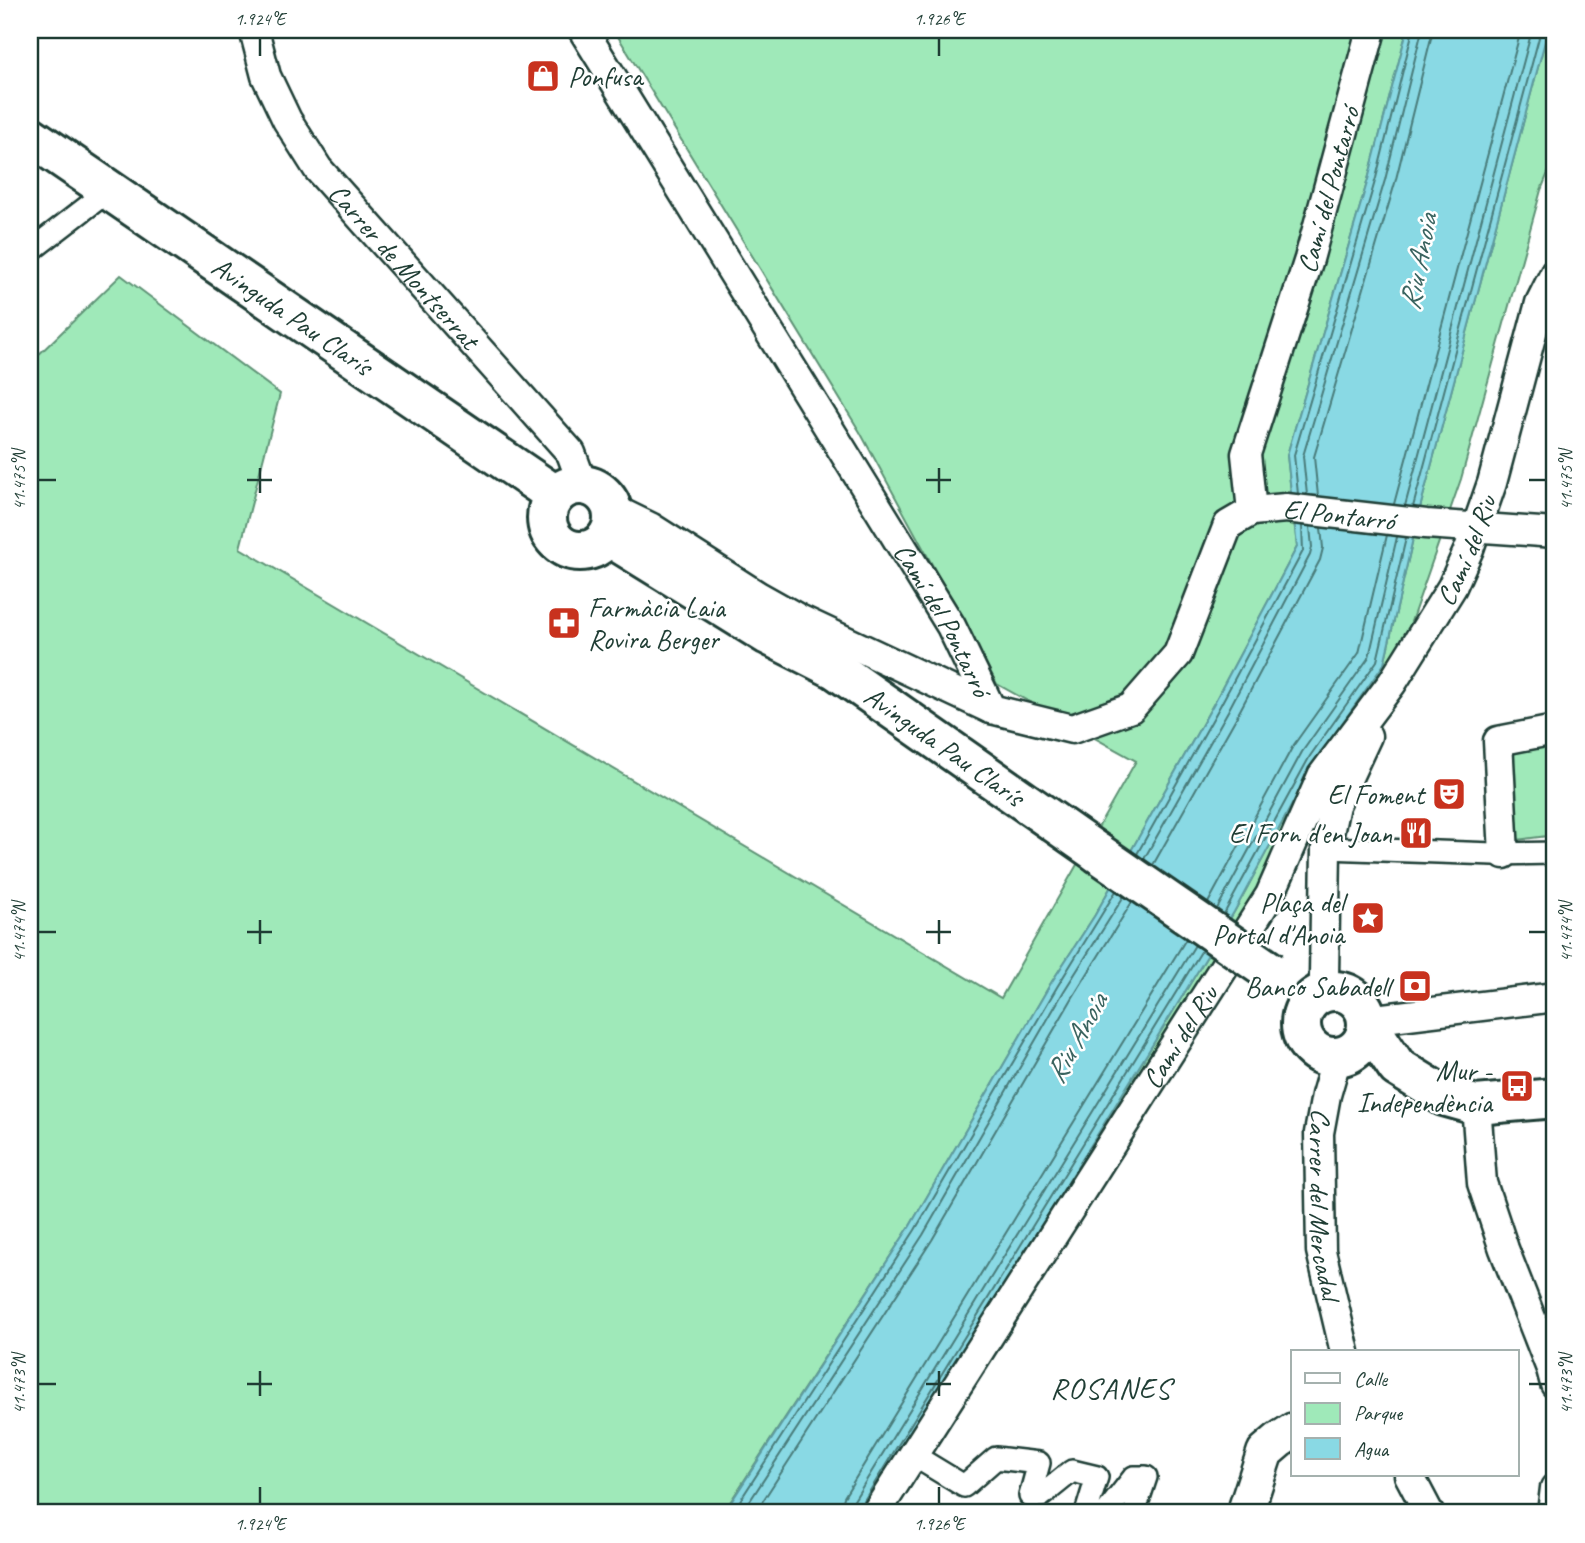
<svg xmlns="http://www.w3.org/2000/svg" width="1585" height="1543" viewBox="0 0 1585 1543" font-family="Caveat,sans-serif">
<style>
.green{fill:#9fe9b9;stroke:#5f9376;stroke-width:2}
.water{fill:#89d9e4;stroke:#5f9b9e;stroke-width:2}
.lines{fill:none;stroke-linecap:round;stroke-linejoin:round}
.shore{stroke:#497b7a;stroke-width:2}
.pedestrian-casing{stroke:#1f3d34;stroke-width:26}
.minor-casing{stroke:#1f3d34;stroke-width:33}
.tertiary-casing{stroke:#1f3d34;stroke-width:40}
.secondary-casing{stroke:#1f3d34;stroke-width:44}
.pedestrian{stroke:#fff;stroke-width:21}
.minor{stroke:#fff;stroke-width:28}
.tertiary{stroke:#fff;stroke-width:35}
.secondary{stroke:#fff;stroke-width:38}
.secondary-bridge-casing{stroke:#1f3d34;stroke-width:44;stroke-linecap:butt}
.secondary-bridge{stroke:#fff;stroke-width:38}
.ticks{fill:none;stroke:#1f3d34;stroke-width:2.5}
.labels{text-anchor:middle;dominant-baseline:central;stroke-width:5;stroke-linejoin:round;paint-order:stroke}
.poi-label{font-size:28px;fill:#1f3d34;stroke:#fff;text-anchor:end}
.street-label{font-size:28px;fill:#1f3d34;stroke:#fff}
.water-label{font-size:30px;font-style:italic;fill:#3a6460;stroke:#fff}
.neighbourhood-label{font-size:30px;letter-spacing:2px;fill:#1f3d34;stroke:#fff}
.neatline{fill:none;stroke:#1f3d34;stroke-width:2.5}
.ticks-label{font-size:18px;text-anchor:middle;fill:#1f3d34}
</style>
<rect width="100%" height="100%" fill="#fff"/>
<filter id="ink" filterUnits="userSpaceOnUse"><feTurbulence type="fractalNoise" baseFrequency=".0143" numOctaves="2"/><feDisplacementMap in="SourceGraphic" scale="14" xChannelSelector="R" yChannelSelector="G"/><feConvolveMatrix kernelMatrix="1 2 1 2 8 2 1 2 1" color-interpolation-filters="sRGB"/></filter>
<g filter="url(#ink)">
<path class="green" d="M 614,30 L 1407,30 L 1369,176 L 1287,455 L 1297,547 L 1214,703 L 1095,915 L 1051,983 L 910,1226 L 723,1513 L 30,1513 L 30,363 L 121,275 L 280,394 L 240,548 L 1001,998 L 1136,761 L 997,684 L 860,432 Z
M 1548,30 L 1555,30 L 1555,156 L 1541,190 L 1461,479 L 1406,636 L 1321,775 L 1241,915 L 865,1513 L 1234,912 L 1316,760 L 1384,664 L 1420,508 Z
M 1555,743 L 1555,835 L 1509,841 L 1503,754 Z"/>
<path class="water" d="M 1407,30 L 1548,30 L 1420,508 L 1384,664 L 1316,760 L 1234,912 L 865,1513 L 724,1513 L 910,1226 L 1051,983 L 1095,915 L 1214,703 L 1297,547 L 1287,455 L 1369,176 Z"/>
<g class="lines">
<path class="shore" d="M 1298,494 L 1294,455 L 1376,178 L 1413,30
M 1307,495 L 1303,456 L 1385,180 L 1422,30
M 1318,496 L 1314,457 L 1395,183 L 1433,30
M 1394,504 L 1521,30
M 1405,506 L 1532,30
M 1413,507 L 1541,30
M 1137,854 L 1220,706 L 1303,551 L 1302,526
M 1144,859 L 1228,711 L 1310,555 L 1312,547 L 1310,527
M 1153,865 L 1237,716 L 1320,560 L 1323,548 L 1321,528
M 1208,903 L 1293,746 L 1359,653 L 1387,535
M 1217,909 L 1302,752 L 1369,657 L 1397,537
M 1224,914 L 1310,756 L 1377,661 L 1406,538
M 732,1513 L 915,1230 L 1057,987 L 1116,891
M 742,1513 L 923,1235 L 1064,991 L 1124,896
M 755,1513 L 932,1240 L 1073,997 L 1132,902
M 840,1513 L 844,1497 L 1186,939
M 850,1513 L 853,1502 L 1195,945
M 859,1513 L 860,1507 L 1202,950"/>
<defs>
<path id="pedestrian" d="M 30,251 L 108,191
M 1326,848 L 1494,854 L 1555,853
M 913,1455 L 964,1486 L 996,1458 L 1039,1463 L 1030,1496 L 1041,1496 L 1072,1471 L 1097,1477 L 1086,1513 L 1089,1513
M 1106,1513 L 1134,1477 L 1146,1477 L 1134,1513"/>
<g id="minor">
<path id="s1" d="M 254,30 L 266,76 L 287,120 L 318,169 L 571,453 L 578,472 L 579,486"/>
<path id="s2" d="M 583,30 L 951,626 L 991,709 L 1072,729 L 1131,708 L 1178,654 L 1228,525 L 1252,511 L 1286,508 L 1426,524 L 1555,533"/>
<path d="M 611,508 L 650,527 L 758,596 L 799,619 L 991,709"/>
<path id="s3" d="M 1252,511 L 1246,454 L 1309,259 L 1371,30"/>
<path d="M 1504,854 L 1498,741 L 1555,730"/>
<path d="M 1327,991 L 1324,976 L 1326,848 L 1335,805 L 1367,736"/>
<path d="M 1367,1020 L 1555,997"/>
<path id="s4" d="M 1337,1057 L 1326,1095 L 1319,1133 L 1321,1251 L 1345,1352"/>
<path d="M 1476,1105 L 1482,1183 L 1504,1249 L 1551,1369 L 1555,1384"/>
<path d="M 1409,1475 L 1429,1513"/>
<path id="s5" d="M 876,1513 L 1270,895 L 1322,776 L 1392,683 L 1452,587 L 1469,549 L 1492,483 L 1540,303 L 1555,273"/>
<path d="M 1552,1513 L 1555,1488"/>
</g>
<path id="tertiary" d="M 1245,1513 L 1265,1452 L 1279,1440 L 1293,1431"/>
<g id="secondary">
<path id="s6" d="M 30,136 L 555,495"/>
<circle cx="580" cy="518" r="33"/>
<path id="s7" d="M 608,536 L 768,635 L 835,669 L 1098,853"/>
<circle cx="1334" cy="1024" r="33"/>
<path d="M 1368,1024 L 1397,1067 L 1444,1096 L 1476,1105 L 1555,1098"/>
</g>
</defs>
<use href="#pedestrian" class="pedestrian-casing"/>
<use href="#minor" class="minor-casing"/>
<use href="#tertiary" class="tertiary-casing"/>
<use href="#secondary" class="secondary-casing"/>
<use href="#pedestrian" class="pedestrian"/>
<use href="#minor" class="minor"/>
<use href="#tertiary" class="tertiary"/>
<use href="#secondary" class="secondary"/>
<defs>
<path id="secondary-bridge" d="M 1098,853 L 1271,972"/>
</defs>
<use href="#secondary-bridge" class="secondary-bridge-casing"/>
<use href="#secondary-bridge" class="secondary-bridge"/>
</g>
</g>
<path class="ticks" d="M 260,38 L 260,56M 939,38 L 939,56M 260,468 L 260,493M 939,468 L 939,493M 38,480 L 56,480M 247,480 L 272,480M 926,480 L 951,480M 1529,480 L 1546,480M 260,920 L 260,944M 939,920 L 939,944M 38,932 L 56,932M 247,932 L 272,932M 926,932 L 951,932M 1529,932 L 1546,932M 260,1371 L 260,1396M 939,1371 L 939,1396M 38,1384 L 56,1384M 247,1384 L 272,1384M 926,1384 L 951,1384M 1529,1384 L 1546,1384M 260,1487 L 260,1504M 939,1487 L 939,1504"/>
<defs>
<symbol id="shop-square" viewBox="-11 -11 22 22"><rect x="-9" y="-9" width="18" height="18" rx="4" fill="#c8321e" stroke="#fff"/><path d="M-5-2.5h2.3a2.7 3.5 0 0 1 5.4 0H5L5.5 6h-11ZM-1.5-2.5h3a1.5 2.3 0 0 0-3 0Z" fill="#fff"/></symbol>
<symbol id="pharmacy-square" viewBox="-11 -11 22 22"><rect x="-9" y="-9" width="18" height="18" rx="4" fill="#c8321e" stroke="#fff"/><path d="M-2-6h4v4h4v4h-4v4h-4v-4h-4v-4h4Z" fill="#fff"/></symbol>
<symbol id="theatre-square" viewBox="-11 -11 22 22"><rect x="-9" y="-9" width="18" height="18" rx="4" fill="#c8321e" stroke="#fff"/><path d="M-5-5.5Q0-4 5-5.5V0Q5 5 0 6Q-5 5-5 0ZM-3.3-2.5H-1v1.5H-3.3ZM1-2.5H3.3v1.5H1ZM-2.8 1Q0 5.5 2.8 1Z" fill="#fff"/></symbol>
<symbol id="restaurant-square" viewBox="-11 -11 22 22"><rect x="-9" y="-9" width="18" height="18" rx="4" fill="#c8321e" stroke="#fff"/><path d="M-5-6h1v4h1v-4h1v4h1v-4h1v5L-1.5 .5V6h-2V.5L-5-1ZM5-6V6H3V1.5H1.5Q1.5-4 5-6Z" fill="#fff"/></symbol>
<symbol id="sight-square" viewBox="-11 -11 22 22"><rect x="-9" y="-9" width="18" height="18" rx="4" fill="#c8321e" stroke="#fff"/><path d="M0-6L1.8-2.2L6-1.7L2.9 1.2L3.7 5.4L0 3.3L-3.7 5.4L-2.9 1.2L-6-1.7L-1.8-2.2Z" fill="#fff"/></symbol>
<symbol id="bank-square" viewBox="-11 -11 22 22"><rect x="-9" y="-9" width="18" height="18" rx="4" fill="#c8321e" stroke="#fff"/><path d="M-6-4H6V4H-6ZM0-2.3a2.3 2.3 0 1 0 0 4.6a2.3 2.3 0 1 0 0-4.6Z" fill="#fff"/></symbol>
<symbol id="bus-square" viewBox="-11 -11 22 22"><rect x="-9" y="-9" width="18" height="18" rx="4" fill="#c8321e" stroke="#fff"/><path d="M-5-6H5V4H4V6H2V4H-2V6H-4V4H-5ZM-3.5-4V0h7V-4ZM-3.5 1.2v1.5H-2V1.2ZM2 1.2v1.5H3.5V1.2Z" fill="#fff"/></symbol>
</defs>
<g fill-rule="evenodd">
<use href="#shop-square" x="524" y="57" width="38" height="38"/>
<use href="#pharmacy-square" x="545" y="604" width="38" height="38"/>
<use href="#theatre-square" x="1430" y="775" width="38" height="38"/>
<use href="#restaurant-square" x="1397" y="814" width="38" height="38"/>
<use href="#sight-square" x="1349" y="899" width="38" height="38"/>
<use href="#bank-square" x="1396" y="967" width="38" height="38"/>
<use href="#bus-square" x="1498" y="1067" width="38" height="38"/>
</g>
<g class="labels">
<g class="poi-label">
<text x="568" y="76" text-anchor="start">Ponfusa</text>
<text x="588" y="607" text-anchor="start">Farmàcia Laia<tspan x="588" dy="32">Rovira Berger</tspan></text>
<text x="1424" y="794">El Foment</text>
<text x="1392" y="833">El Forn d'en Joan</text>
<text x="1344" y="902">Plaça del<tspan x="1344" dy="32">Portal d'Anoia</tspan></text>
<text x="1390" y="986">Banco Sabadell</text>
<text x="1492" y="1070">Mur -<tspan x="1492" dy="32">Independència</tspan></text>
</g>
<g class="street-label">
<text stroke="none"><textPath href="#s3" startOffset="334">Camí del Pontarró</textPath></text>
<text stroke="none"><textPath href="#s1" startOffset="284">Carrer de Montserrat</textPath></text>
<text stroke="none"><textPath href="#s6" startOffset="318">Avinguda Pau Clarís</textPath></text>
<text stroke="none"><textPath href="#s2" startOffset="1264">El Pontarró</textPath></text>
<text stroke="none"><textPath href="#s5" startOffset="1132">Camí del Riu</textPath></text>
<text stroke="none"><textPath href="#s2" startOffset="691">Camí del Pontarró</textPath></text>
<text stroke="none"><textPath href="#s7" startOffset="397">Avinguda Pau Clarís</textPath></text>
<text stroke="none"><textPath href="#s5" startOffset="565">Camí del Riu</textPath></text>
<text stroke="none"><textPath href="#s4" startOffset="150">Carrer del Mercadal</textPath></text>
</g>
<g class="water-label">
<text transform="translate(1418 262) rotate(-79)">Riu Anoia</text>
<text transform="translate(1076 1038) rotate(-61)">Riu Anoia</text>
</g>
<g class="neighbourhood-label">
<text x="1111" y="1388">ROSANES</text>
</g>
</g>
<rect width="1585" height="1543" fill="none" stroke="#fff" stroke-width="77"/>
<rect x="1291" y="1350" width="228" height="126" fill="#ffffff" stroke="#a5b1ae" stroke-width="2"/>
<rect x="1305" y="1373" width="35" height="10" fill="#ffffff" stroke="#a5b1ae" stroke-width="2"/>
<text x="1354" y="1386" font-size="21" fill="#1f3d34">Calle</text>
<rect x="1305" y="1403" width="35" height="21" fill="#9fe9b9" stroke="#a5b1ae" stroke-width="2"/>
<text x="1354" y="1420" font-size="21" fill="#1f3d34">Parque</text>
<rect x="1305" y="1438" width="35" height="21" fill="#89d9e4" stroke="#a5b1ae" stroke-width="2"/>
<text x="1354" y="1456" font-size="21" fill="#1f3d34">Agua</text>
<rect x="38" y="38" width="1508" height="1466" class="neatline"/>
<g class="ticks-label">
<text x="260" y="25">1.924°E</text>
<text x="939" y="25">1.926°E</text>
<text transform="translate(19 480) rotate(-90)" y="6">41.475°N</text>
<text transform="translate(1566 480) rotate(-90)" y="6">41.475°N</text>
<text transform="translate(19 932) rotate(-90)" y="6">41.474°N</text>
<text transform="translate(1566 932) rotate(-90)" y="6">41.474°N</text>
<text transform="translate(19 1384) rotate(-90)" y="6">41.473°N</text>
<text transform="translate(1566 1384) rotate(-90)" y="6">41.473°N</text>
<text x="260" y="1530">1.924°E</text>
<text x="939" y="1530">1.926°E</text>
</g>
</svg>
